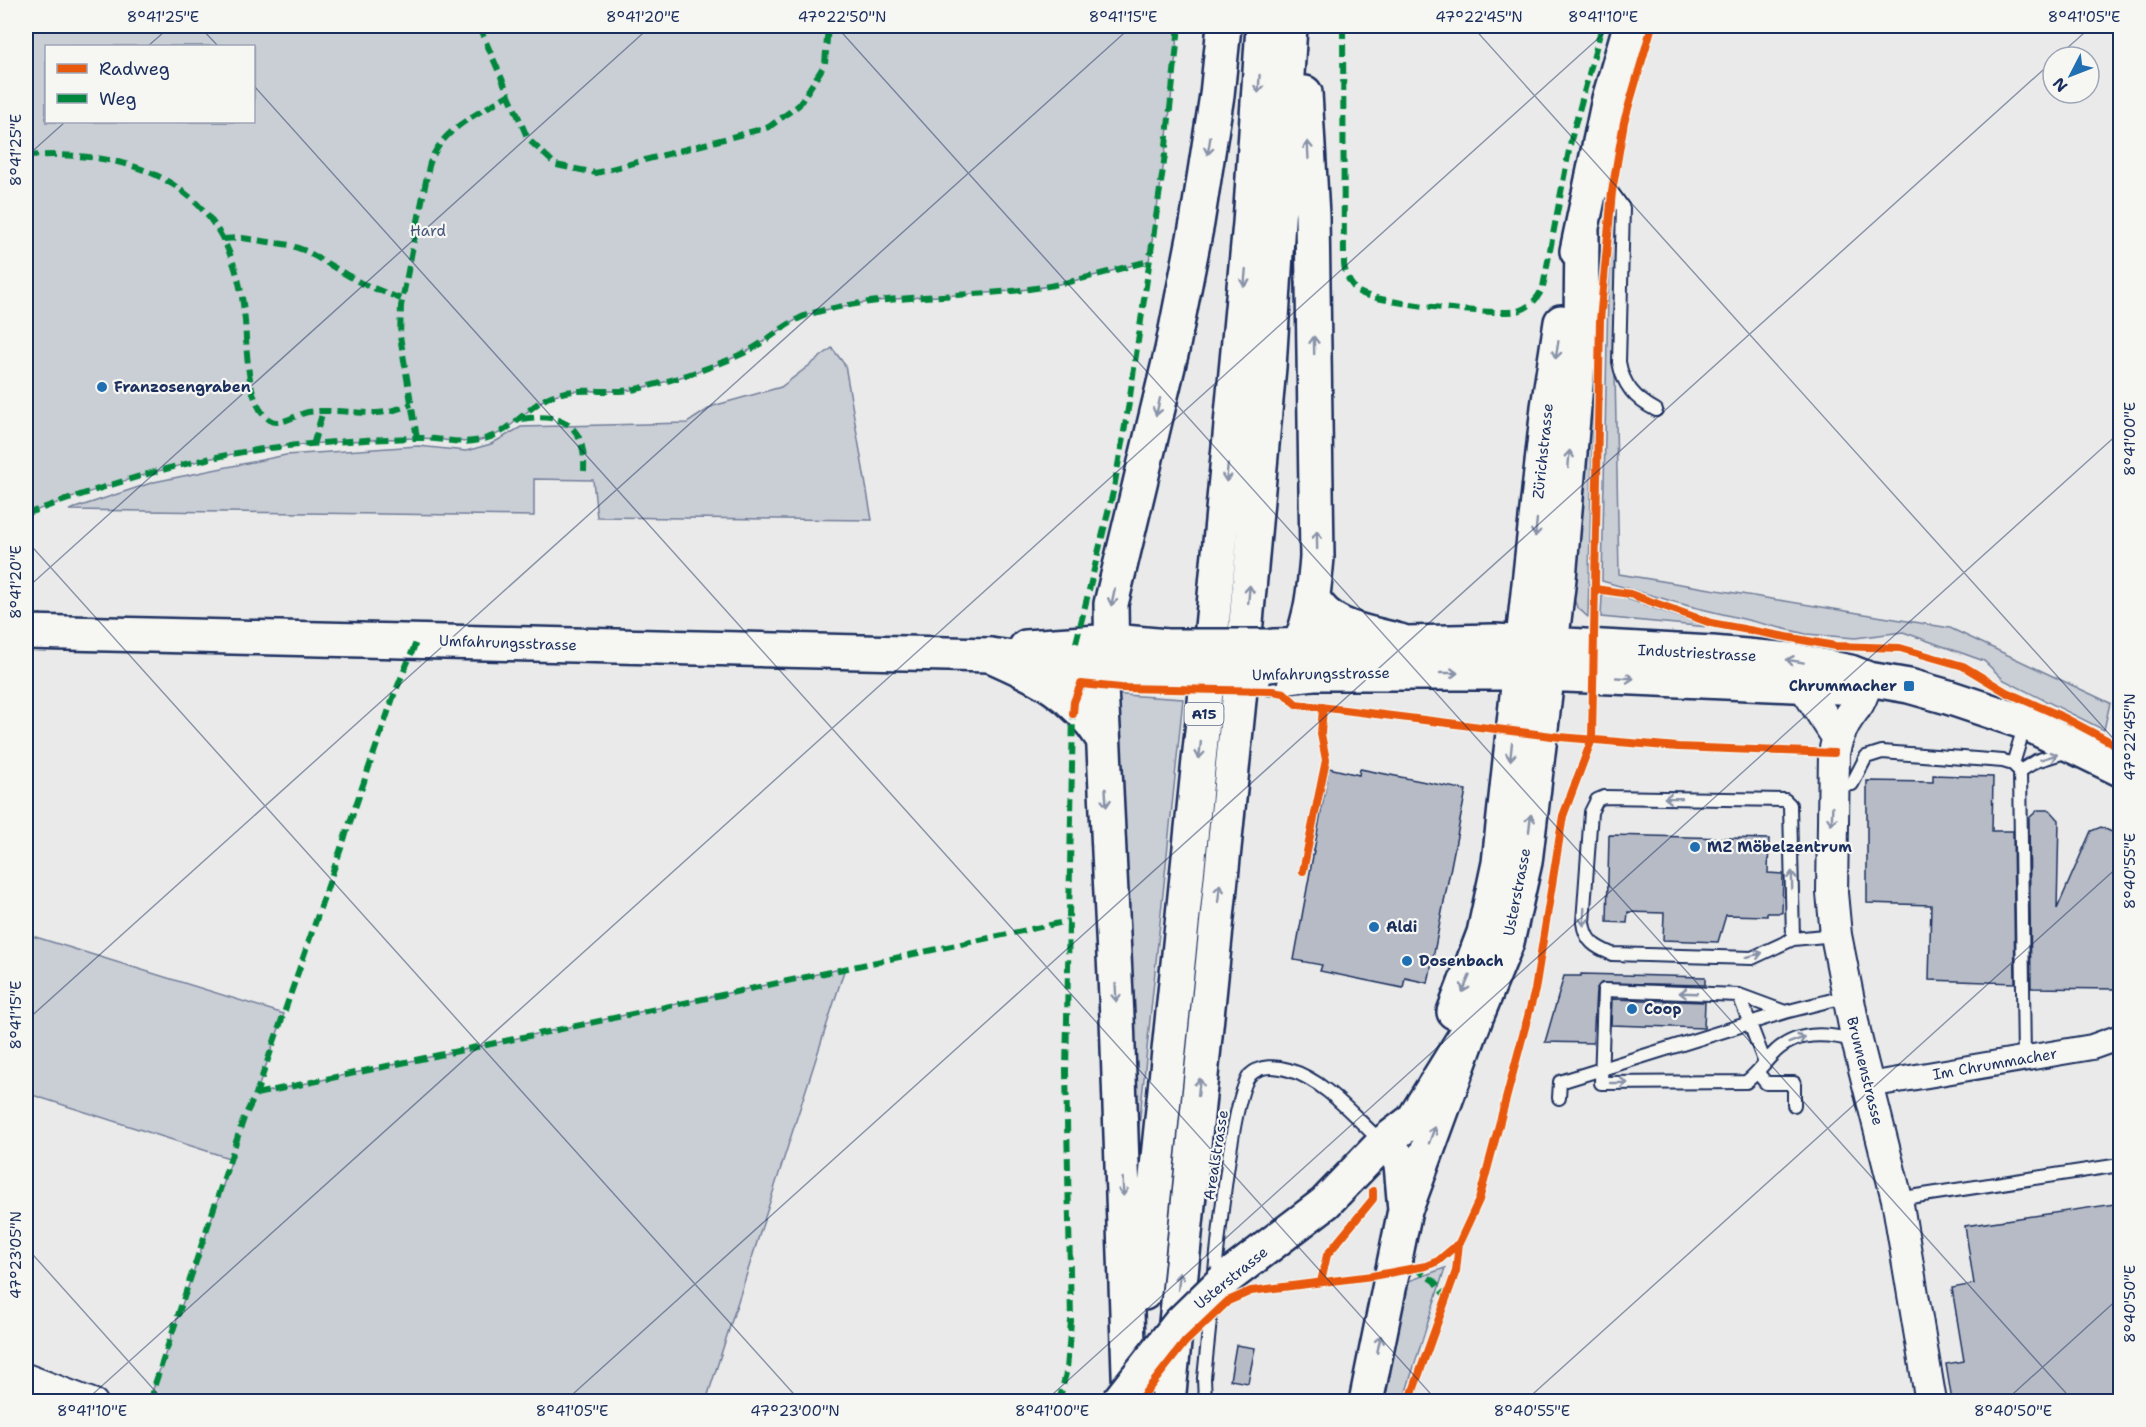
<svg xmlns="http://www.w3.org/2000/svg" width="2146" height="1427" viewBox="0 0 2146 1427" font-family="'Shantell Sans',sans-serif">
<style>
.green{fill:#caced5;stroke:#727e9a;stroke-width:1.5;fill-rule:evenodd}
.building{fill:#b6bbc6;stroke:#1b2f5e;stroke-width:1.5}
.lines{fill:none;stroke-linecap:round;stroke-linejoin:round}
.service-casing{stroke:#1b2f5e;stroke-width:16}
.minor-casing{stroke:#1b2f5e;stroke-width:28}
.tertiary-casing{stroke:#1b2f5e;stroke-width:34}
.secondary-casing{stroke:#1b2f5e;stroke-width:38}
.motorway-casing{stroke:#1b2f5e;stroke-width:38}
.service{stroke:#f6f6f2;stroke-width:12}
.minor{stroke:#f6f6f2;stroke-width:24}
.tertiary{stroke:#f6f6f2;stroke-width:30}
.secondary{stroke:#f6f6f2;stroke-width:33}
.motorway{stroke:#f6f6f2;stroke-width:33}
.secondary-bridge-casing{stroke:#1b2f5e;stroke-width:38;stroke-linecap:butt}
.motorway-bridge-casing{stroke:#1b2f5e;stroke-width:38;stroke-linecap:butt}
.secondary-bridge{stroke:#f6f6f2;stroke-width:33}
.motorway-bridge{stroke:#f6f6f2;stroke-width:33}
.quiet{stroke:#00873e;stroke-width:6;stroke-dasharray:12 6;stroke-linecap:butt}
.cycleway-casing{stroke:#f6f6f2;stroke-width:11}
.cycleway{stroke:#e8590c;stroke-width:8}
.oneway{stroke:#8892a8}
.ticks{fill:none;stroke:#1b2f5e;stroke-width:1.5;stroke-opacity:0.45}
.poi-dot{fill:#1f6fb2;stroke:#f6f6f2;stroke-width:2}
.labels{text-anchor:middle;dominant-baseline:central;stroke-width:4.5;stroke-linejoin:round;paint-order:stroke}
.shield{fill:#f6f6f2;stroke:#5d6b8a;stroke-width:1.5}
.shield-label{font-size:14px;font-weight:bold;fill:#1b2f5e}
.park-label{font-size:15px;fill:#47577c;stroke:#f6f6f2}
.poi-label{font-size:15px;font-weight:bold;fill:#1b2f5e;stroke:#f6f6f2;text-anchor:start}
.street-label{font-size:15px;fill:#1b2f5e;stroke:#f6f6f2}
.neatline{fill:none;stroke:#1b2f5e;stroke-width:2}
.ticks-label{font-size:15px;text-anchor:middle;fill:#1b2f5e}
</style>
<rect width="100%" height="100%" fill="#e9eae9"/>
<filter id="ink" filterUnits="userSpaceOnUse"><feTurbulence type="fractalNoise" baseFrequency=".0167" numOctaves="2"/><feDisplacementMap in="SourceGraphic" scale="12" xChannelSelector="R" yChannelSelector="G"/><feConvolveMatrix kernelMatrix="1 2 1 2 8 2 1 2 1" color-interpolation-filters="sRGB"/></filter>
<g filter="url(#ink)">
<path class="green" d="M 26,26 L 1179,26 L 1165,155 L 1149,261 C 1109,271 1070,284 1029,289 C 958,298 882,294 813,313 C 788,320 770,340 748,351 C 718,366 669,382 636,389 C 608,395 576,385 549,397 C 524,409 509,435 480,440 C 459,445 437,437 416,438 C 373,439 329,442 287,446 C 198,455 109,484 26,514 ZM 254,46 L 254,122 L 46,122 L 46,46 Z
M 1614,216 L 1620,219 L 1615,373 L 1619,574 L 1950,628 L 2110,703 L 2104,730 L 2004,680 L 1984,661 L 1903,632 L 1855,638 L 1806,634 L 1689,606 L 1602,581 L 1608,294 Z
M 1595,327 L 1588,617 L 1577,607 L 1572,594 Z
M 832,348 L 845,365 L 872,520 L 597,517 L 593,480 L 534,479 L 534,516 L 69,510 L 154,482 L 286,455 L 418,446 L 466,451 L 491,444 L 521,427 L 687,423 L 713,406 L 781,387 Z
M 1613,594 L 1708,627 L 1601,617 L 1602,596 Z
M 1109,694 L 1183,699 L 1133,1185 Z
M 26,934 L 284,1014 L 256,1094 L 845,968 L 706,1401 L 149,1401 L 232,1159 L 26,1093 Z
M 1445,1268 L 1403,1401 L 1380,1402 L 1406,1282 Z"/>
<path class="building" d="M 1329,768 L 1359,775 L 1360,769 L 1466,790 L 1428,983 L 1405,978 L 1403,988 L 1320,971 L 1322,965 L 1294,960 Z
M 1933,775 L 1993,777 L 1992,831 L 2013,831 L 2015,983 L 1929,980 L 1931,905 L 1867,903 L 1867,781 L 1933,782 Z
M 2038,810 L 2050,810 L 2059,820 L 2057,909 L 2091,831 L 2101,827 L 2112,832 L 2116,841 L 2115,989 L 2031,988 L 2029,818 Z
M 1609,835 L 1769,839 L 1768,873 L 1783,874 L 1782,913 L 1767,913 L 1767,916 L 1726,915 L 1718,942 L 1663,940 L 1664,913 L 1628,912 L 1627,923 L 1607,922 Z
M 1581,974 L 1705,977 L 1705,985 L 1601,983 L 1596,990 L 1593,1043 L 1545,1042 L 1564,976 L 1581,976 Z
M 1612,999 L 1705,1002 L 1704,1028 L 1611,1025 Z
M 2121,1203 L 2121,1401 L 1952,1401 L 1946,1364 L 1964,1361 L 1952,1288 L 1974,1284 L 1965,1226 Z
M 1236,1345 L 1255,1348 L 1248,1383 L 1230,1380 Z"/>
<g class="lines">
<defs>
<path id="service" d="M 1590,189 L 1612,192 L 1623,208 L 1619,362 C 1623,385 1635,399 1656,410
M 2013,764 L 2025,724
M 2020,771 L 2036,761 L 2068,751
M 1834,785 L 1852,784 L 1866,757 L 1882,752 L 2003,761 L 2013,764 L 2020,771 L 2024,1059
M 1793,939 L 1790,805 L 1785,800 L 1604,797 L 1597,800 L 1591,812 L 1583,922 C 1585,941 1595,947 1612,954 L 1752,958 L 1793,939 L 1835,935
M 1739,995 L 1765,1063
M 1785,1012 L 1739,995 L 1604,990 L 1601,1083 L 1746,1082 C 1757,1074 1762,1065 1772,1055 C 1795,1030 1827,1033 1856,1041
M 1758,1073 L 1766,1083 L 1794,1083 L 1794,1105
M 1559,1098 L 1560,1082 L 1785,1012 L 1848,996
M 1897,1199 L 2120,1165
M 1214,1281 C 1218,1245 1232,1096 1250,1075 C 1260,1065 1276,1066 1289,1070 C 1325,1080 1355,1118 1382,1142
M 1205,1402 L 1204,1378 L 1212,1301"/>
<path id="minor" d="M 1869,1085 L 2092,1047 L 2120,1037
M 26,1376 L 95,1402"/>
<path id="tertiary" d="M 1868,679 C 1865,687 1863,698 1857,706 C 1845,721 1838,733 1834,753 L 1832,893 L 1836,935 L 1857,1041 L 1897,1199 L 1931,1402
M 1803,685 L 1837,737"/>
<path id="secondary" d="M 1577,251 L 1609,99 L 1630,26
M 26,632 L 990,655 L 1078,667 L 1173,669
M 1273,646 L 1494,641 L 1712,653 L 1791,660 L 1850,672 L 1868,679 L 1909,686 L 1948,697 L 2026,723 L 2120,769
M 1026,647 L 1113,641 L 1167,646
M 1271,678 L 1314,673 L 1521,673 L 1839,687
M 1454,1012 L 1484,933 L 1499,863 L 1548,407 L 1561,322
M 1224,1280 L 1325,1203 L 1383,1143 L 1413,1120 L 1475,1020 L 1507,942 L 1525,862 L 1559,578 L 1581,327 L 1582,231"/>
<path id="motorway" d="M 1313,598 C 1330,630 1368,632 1400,641
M 990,655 C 1039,677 1073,692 1103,739
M 1277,664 L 1291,660 C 1311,629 1314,592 1317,557 L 1312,216 L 1305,93
M 1408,1203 L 1475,1020
M 1144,1293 L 1205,702 L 1250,223 L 1263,26
M 1130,1402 L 1117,1017 L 1101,687 L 1105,673 L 1112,669 L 1111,604 L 1172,350 L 1197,223 L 1217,95 L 1224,26
M 1168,1402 L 1239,700 L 1269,367 L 1290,26
M 1366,1402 L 1405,1210 L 1401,1164 L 1397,1156 L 1383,1143"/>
</defs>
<use href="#service" class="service-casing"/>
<use href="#minor" class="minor-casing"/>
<use href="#tertiary" class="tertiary-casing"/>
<use href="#secondary" class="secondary-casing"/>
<use href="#motorway" class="motorway-casing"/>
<use href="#service" class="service"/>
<use href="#minor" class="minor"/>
<use href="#tertiary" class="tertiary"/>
<use href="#secondary" class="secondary"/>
<use href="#motorway" class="motorway"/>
<defs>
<path id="secondary-bridge" d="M 1167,646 L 1266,646
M 1173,669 L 1225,670 L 1254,677
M 1118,1402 L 1180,1323 L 1224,1280"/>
<path id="motorway-bridge" d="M 1225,670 L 1277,664"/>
</defs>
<use href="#secondary-bridge" class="secondary-bridge-casing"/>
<use href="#motorway-bridge" class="motorway-bridge-casing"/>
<use href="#secondary-bridge" class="secondary-bridge"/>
<use href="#motorway-bridge" class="motorway-bridge"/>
<path class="quiet" d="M 479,26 L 528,139 L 556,165 L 596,173 L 769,127 L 799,105 L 825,64 L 828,26
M 1343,26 L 1344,265 C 1346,276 1350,285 1359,292 C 1375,303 1499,316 1518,311 C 1530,307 1538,299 1543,287 L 1571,140 L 1602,26
M 26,156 C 146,148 234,191 245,321 C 247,347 246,405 270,420 C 280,427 297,414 308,412 C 330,409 354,413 376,413 C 388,413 400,408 412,404
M 223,239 L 242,238 L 290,245 L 306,251 L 361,283 L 401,299
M 522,419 C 565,412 586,427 584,471
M 417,438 L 400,336 L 401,306 L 429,166 C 440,129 477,115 508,95
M 313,445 L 323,411
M 26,514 C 109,484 198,455 287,446 C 329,442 373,439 416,438 C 437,437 459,445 480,440 C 509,435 524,409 549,397 C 576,385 608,395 636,389 C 669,382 718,366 748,351 C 770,340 788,320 813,313 C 882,294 958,298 1029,289 C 1070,284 1109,271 1149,261
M 1076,643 L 1114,488 L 1129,403 L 1165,155 L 1179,26
M 256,1094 L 1069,921
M 1414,1268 L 1434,1281 L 1447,1298
M 149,1402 L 244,1118 L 256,1094 L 394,695 L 417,640
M 1059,1402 L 1067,1369 L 1071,1321 L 1066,1071 L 1073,714"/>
<defs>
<path id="cycleway" d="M 1595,589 L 1630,594 L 1711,623 L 1835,646 L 1900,648 L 1963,666 L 2006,692 L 2065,718 L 2120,747
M 1073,714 L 1074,702 L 1081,684 L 1121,688 L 1272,691 L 1284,693 L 1296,704 L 1560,737 L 1678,747 L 1834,753
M 1303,871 L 1326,760 L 1321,734 L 1323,707
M 1321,1282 L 1327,1255 L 1373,1199 L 1373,1191
M 1138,1402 L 1185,1342 L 1228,1301 L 1251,1291 L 1372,1276 L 1426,1266 L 1438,1261 L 1459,1243
M 1409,1402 L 1456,1271 L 1459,1243 L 1479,1200 L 1535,990 L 1563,816 L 1592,739 L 1600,321 L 1612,192 L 1624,122 L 1652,26"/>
</defs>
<use href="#cycleway" class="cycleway-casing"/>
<use href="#cycleway" class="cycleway"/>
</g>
<defs><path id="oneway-shaft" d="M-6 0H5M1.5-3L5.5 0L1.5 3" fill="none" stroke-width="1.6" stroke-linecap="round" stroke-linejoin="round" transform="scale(1.5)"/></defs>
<g class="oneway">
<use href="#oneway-shaft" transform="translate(1259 84) rotate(94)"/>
<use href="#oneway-shaft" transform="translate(1209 146) rotate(99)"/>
<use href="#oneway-shaft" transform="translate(1308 150) rotate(-93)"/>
<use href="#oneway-shaft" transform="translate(1245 278) rotate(95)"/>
<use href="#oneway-shaft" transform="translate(1314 345) rotate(-91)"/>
<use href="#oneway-shaft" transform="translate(1557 350) rotate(99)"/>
<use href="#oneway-shaft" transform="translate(1158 407) rotate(103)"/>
<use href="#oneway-shaft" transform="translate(1569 459) rotate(-85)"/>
<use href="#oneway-shaft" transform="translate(1227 473) rotate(95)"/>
<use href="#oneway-shaft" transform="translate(1536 528) rotate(96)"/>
<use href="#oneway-shaft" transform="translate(1317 540) rotate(-91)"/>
<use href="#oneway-shaft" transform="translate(1249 594) rotate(-85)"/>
<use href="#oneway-shaft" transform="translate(1113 597) rotate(102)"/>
<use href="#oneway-shaft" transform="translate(1795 661) rotate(-170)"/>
<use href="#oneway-shaft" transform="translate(1449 673)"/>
<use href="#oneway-shaft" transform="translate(1625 678) rotate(3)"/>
<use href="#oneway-shaft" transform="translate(1200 750) rotate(96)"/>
<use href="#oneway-shaft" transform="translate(1511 752) rotate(96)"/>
<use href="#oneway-shaft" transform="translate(2049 757) rotate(-17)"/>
<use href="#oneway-shaft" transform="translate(1106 798) rotate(87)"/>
<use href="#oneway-shaft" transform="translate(1673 798) rotate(-179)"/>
<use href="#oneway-shaft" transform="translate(1832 816) rotate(92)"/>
<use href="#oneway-shaft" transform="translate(1530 823) rotate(-83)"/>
<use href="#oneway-shaft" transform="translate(1792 880) rotate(-91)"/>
<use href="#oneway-shaft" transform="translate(1219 893) rotate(-84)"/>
<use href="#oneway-shaft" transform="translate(1584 917) rotate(92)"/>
<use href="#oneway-shaft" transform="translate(1754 955) rotate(-15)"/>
<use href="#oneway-shaft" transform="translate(1466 984) rotate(113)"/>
<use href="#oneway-shaft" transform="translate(1116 993) rotate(87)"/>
<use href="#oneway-shaft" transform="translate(1688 993) rotate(-178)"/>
<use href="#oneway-shaft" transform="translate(1797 1040) rotate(-20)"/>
<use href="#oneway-shaft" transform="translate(1619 1083)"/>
<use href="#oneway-shaft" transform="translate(1199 1087) rotate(-84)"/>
<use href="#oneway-shaft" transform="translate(1432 1135) rotate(-70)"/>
<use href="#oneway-shaft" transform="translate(1123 1187) rotate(88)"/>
<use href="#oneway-shaft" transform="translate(1179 1281) rotate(-84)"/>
<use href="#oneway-shaft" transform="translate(1379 1344) rotate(-78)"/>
</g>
</g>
<path class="ticks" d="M 199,26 L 218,46M 836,26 L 2074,1402M 1472,26 L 2120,746M 2109,26 L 2120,39M 148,46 L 171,26M 2057,57 L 2092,26M 254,86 L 1438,1402M 26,157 L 65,122M 26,540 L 801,1402M 26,589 L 651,26M 26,1021 L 1132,26M 26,1247 L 165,1402M 84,1402 L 1612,26M 564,1402 L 2053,61M 1044,1402 L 2120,432M 1524,1402 L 2120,865M 2004,1402 L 2120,1297"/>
<g class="poi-dot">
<circle cx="102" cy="387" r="6"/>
<rect x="1903" y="680" width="12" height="12" rx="3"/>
<circle cx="1695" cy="847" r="6"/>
<circle cx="1374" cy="927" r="6"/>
<circle cx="1407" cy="961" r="6"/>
<circle cx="1632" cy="1009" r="6"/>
</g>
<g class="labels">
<rect class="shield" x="1184.5" y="703" width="39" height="22" rx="4.5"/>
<g class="shield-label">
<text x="1204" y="714">A15</text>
</g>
<g class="park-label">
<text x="428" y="231">Hard</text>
</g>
<g class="poi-label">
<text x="114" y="387">Franzosengraben</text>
<text x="1897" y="686" text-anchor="end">Chrummacher</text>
<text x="1707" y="847">MZ Möbelzentrum</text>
<text x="1386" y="927">Aldi</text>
<text x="1419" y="961">Dosenbach</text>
<text x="1644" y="1009">Coop</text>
</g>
<g class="street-label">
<text transform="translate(1543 451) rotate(-84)">Zürichstrasse</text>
<text transform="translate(508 643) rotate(2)">Umfahrungsstrasse</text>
<text transform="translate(1697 653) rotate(3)">Industriestrasse</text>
<text transform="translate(1321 674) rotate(-1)">Umfahrungsstrasse</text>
<text transform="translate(1517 892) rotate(-79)">Usterstrasse</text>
<text transform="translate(1995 1064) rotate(-10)">Im Chrummacher</text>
<text transform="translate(1865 1071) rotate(76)">Brunnenstrasse</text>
<text transform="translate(1216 1155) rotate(-81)">Arealstrasse</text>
<text transform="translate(1231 1278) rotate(-39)">Usterstrasse</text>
</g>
</g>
<rect width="2146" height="1427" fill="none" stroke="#f6f6f2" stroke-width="66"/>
<rect x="45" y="45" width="210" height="78" fill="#f6f6f2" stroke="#9ea6b7" stroke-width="1.5"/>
<rect x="57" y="64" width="30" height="9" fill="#e8590c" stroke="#9ea6b7" stroke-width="1.5"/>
<text x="99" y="75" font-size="18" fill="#1b2f5e">Radweg</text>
<rect x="57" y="94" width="30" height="9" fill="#00873e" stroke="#9ea6b7" stroke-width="1.5"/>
<text x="99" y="105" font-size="18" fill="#1b2f5e">Weg</text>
<g transform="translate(2071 75) rotate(228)"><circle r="28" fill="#f6f6f2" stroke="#9ea6b7" stroke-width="1.5"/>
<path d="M0-4.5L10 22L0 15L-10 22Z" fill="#1f6fb2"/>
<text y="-9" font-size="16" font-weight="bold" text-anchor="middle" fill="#1b2f5e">N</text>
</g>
<rect x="33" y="33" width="2080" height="1361" class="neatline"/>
<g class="ticks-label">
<text x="163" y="22">8°41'25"E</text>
<text x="643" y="22">8°41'20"E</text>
<text x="842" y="22">47°22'50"N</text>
<text x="1123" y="22">8°41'15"E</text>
<text x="1479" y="22">47°22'45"N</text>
<text x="1603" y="22">8°41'10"E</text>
<text x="2084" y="22">8°41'05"E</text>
<text transform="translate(16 150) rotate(-90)" y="5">8°41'25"E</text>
<text transform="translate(2130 439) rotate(-90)" y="5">8°41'00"E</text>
<text transform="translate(16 582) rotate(-90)" y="5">8°41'20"E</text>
<text transform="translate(2130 737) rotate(-90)" y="5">47°22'45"N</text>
<text transform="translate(2130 871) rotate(-90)" y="5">8°40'55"E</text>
<text transform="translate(16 1015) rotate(-90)" y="5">8°41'15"E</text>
<text transform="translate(16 1255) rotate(-90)" y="5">47°23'05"N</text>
<text transform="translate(2130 1304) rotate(-90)" y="5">8°40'50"E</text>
<text x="92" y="1416">8°41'10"E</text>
<text x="572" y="1416">8°41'05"E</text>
<text x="795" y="1416">47°23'00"N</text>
<text x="1052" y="1416">8°41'00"E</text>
<text x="1532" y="1416">8°40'55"E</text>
<text x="2013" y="1416">8°40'50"E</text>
</g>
</svg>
